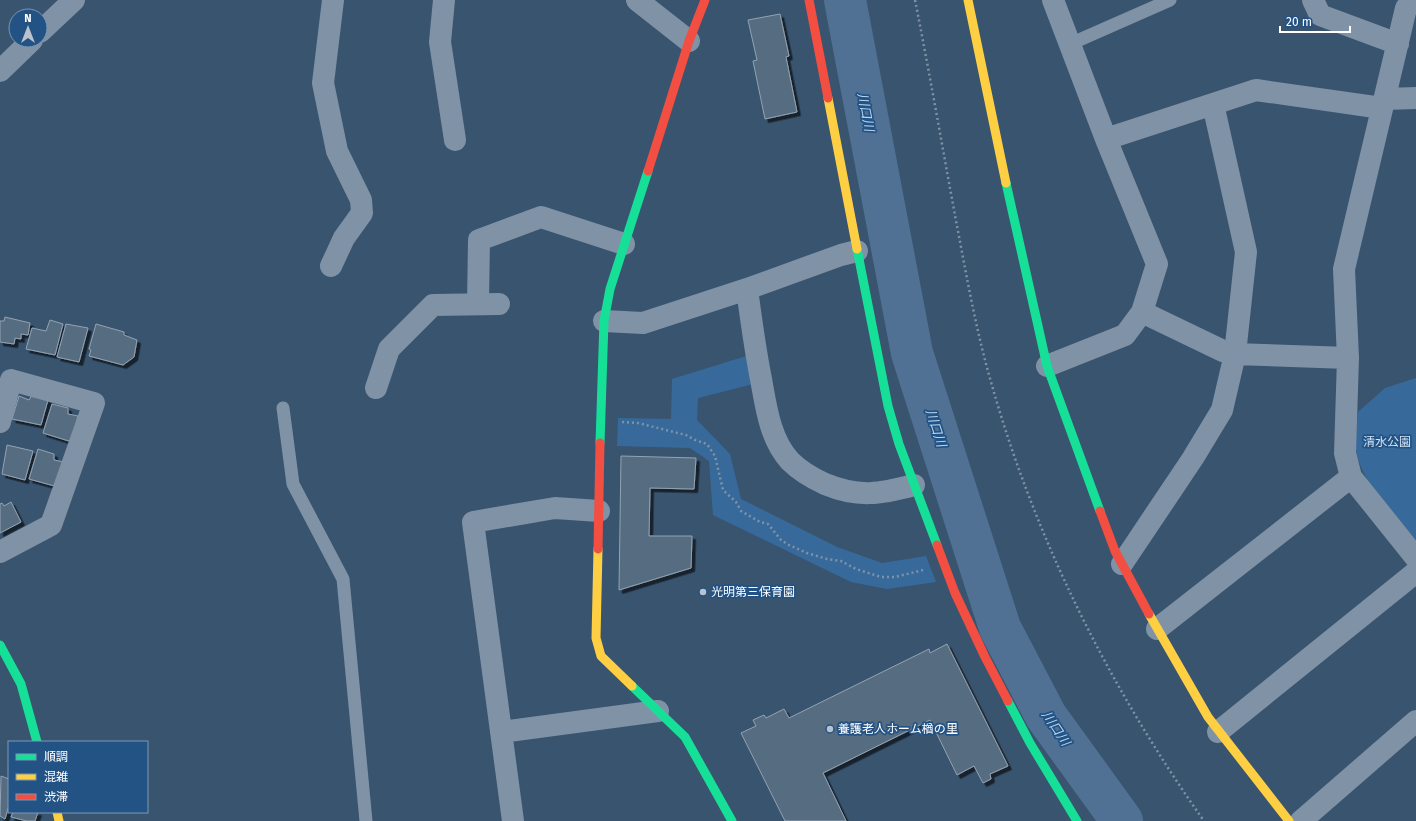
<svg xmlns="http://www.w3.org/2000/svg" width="1416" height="821" viewBox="0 0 1416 821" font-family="'Fira Sans','Noto Sans JP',sans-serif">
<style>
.green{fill:#376a9b}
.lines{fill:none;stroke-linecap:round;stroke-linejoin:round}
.river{stroke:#507193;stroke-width:42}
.building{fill:#576c81;stroke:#93a3b3;filter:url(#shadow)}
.path{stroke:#8092a5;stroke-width:2.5;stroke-dasharray:2 3;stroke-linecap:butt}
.lane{stroke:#8092a5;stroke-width:13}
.street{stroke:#8092a5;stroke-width:22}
.fast{stroke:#16e098;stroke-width:9}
.slow{stroke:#ffcf43;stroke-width:9}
.jam{stroke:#f24e42;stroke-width:9}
.poi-dot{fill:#bac3cd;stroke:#235385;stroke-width:1.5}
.labels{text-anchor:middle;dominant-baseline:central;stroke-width:3.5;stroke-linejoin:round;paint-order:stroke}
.park-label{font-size:12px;fill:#d1e4f7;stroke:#235385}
.poi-label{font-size:12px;fill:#fff;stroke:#235385;text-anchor:start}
.water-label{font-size:13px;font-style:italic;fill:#b8d5f0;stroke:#235385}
</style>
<defs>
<filter id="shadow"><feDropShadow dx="3.5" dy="3.5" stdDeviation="0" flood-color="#0009"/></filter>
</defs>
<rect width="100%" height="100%" fill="#39546f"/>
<path class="green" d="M 756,353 L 761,382 L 698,398 L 697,420 L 730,454 L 741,499 L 837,547 L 882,563 L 926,556 L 936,582 L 887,589 L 851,582 L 713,515 L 709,461 L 690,448 L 617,446 L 618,418 L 671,419 L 672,379 Z
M 1416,378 L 1416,541 C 1396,516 1360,482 1356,449 C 1355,437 1357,424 1358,412 L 1385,388 Z"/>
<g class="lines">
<path class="river" d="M 845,0 L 912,353 L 1000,628 L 1046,716 L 1122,821"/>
</g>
<path class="building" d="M 780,14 L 789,56 L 786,57 L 797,112 L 765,119 L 753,61 L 757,60 L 748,20 Z
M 5,317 L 30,323 L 28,335 L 21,334 L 21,339 L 15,338 L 14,344 L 0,342 L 0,321 L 4,321 Z
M 50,320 L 63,324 L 55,355 L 26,349 L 32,328 L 46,331 Z
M 66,324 L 88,328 L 79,362 L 57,357 Z
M 96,324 L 124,332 L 124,335 L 137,340 L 134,357 L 123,365 L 89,356 L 91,350 L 89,349 Z
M 32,395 L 48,400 L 41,425 L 12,419 L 19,396 L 29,400 Z
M 52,404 L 68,408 L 68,414 L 78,416 L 72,442 L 43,433 Z
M 7,445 L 33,451 L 25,480 L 2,474 Z
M 38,449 L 54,454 L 54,460 L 64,462 L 58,487 L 29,479 Z
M 621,456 L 696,458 L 694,489 L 650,488 L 649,536 L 692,536 L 691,568 L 619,590 Z
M 11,502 L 21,522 L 0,533 L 0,504 L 2,503 L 4,506 Z
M 947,644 L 1008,766 L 990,774 L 991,779 L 983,783 L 974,766 L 957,775 L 930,720 L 823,773 L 846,821 L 785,821 L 741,733 L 756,726 L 753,720 L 764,715 L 766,718 L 784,709 L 789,718 L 929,649 L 930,653 Z
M 1,776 L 9,779 L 9,805 L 5,819 L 0,816 Z
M 13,812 L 38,812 L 35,821 L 27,821 L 11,817 Z"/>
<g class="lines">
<path class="path" d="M 915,0 C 930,75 943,151 957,226 C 967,278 976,330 991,382 C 1035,539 1110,688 1204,821
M 622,422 L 638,423 L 686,435 L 695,440 L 707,444 L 715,456 L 723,490 L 736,502 L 741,511 L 760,522 L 768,524 L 781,540 L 789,545 L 807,553 L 827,559 L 841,561 L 856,569 L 881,577 L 895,577 L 923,570"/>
<path class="lane" d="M 1070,44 L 1170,0
M 283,408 L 293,484 L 343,579 L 366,821"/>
<path class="street" d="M 444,0 L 440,42 L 455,140
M 637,0 L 689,41
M 1053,0 L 1106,139 L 1256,90 L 1382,108
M 1313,0 L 1320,15 L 1398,44
M 1416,1 L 1406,8 L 1344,269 L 1348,358 L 1345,453 L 1351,477 L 1416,558
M 40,32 L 74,0
M 0,71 L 32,40
M 1385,99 L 1416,98
M 1106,139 L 1157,264 L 1142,312 L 1223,351 L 1235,354 L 1348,358
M 331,266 L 344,238 L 362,213 L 361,200 L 337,151 L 323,83 L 333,0
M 747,289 C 751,319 755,349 761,379 C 766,407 770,439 790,461 C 800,471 812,478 825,484 C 859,498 880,494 914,485
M 478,304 L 479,240 L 541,217 L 624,244
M 604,321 L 643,323 L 747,289 L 841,255 L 857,251
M 1047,366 L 1125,335 L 1142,312
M 376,388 L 389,349 L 433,305 L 499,304
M 0,422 L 11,380 L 94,403 L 51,525 L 0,552
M 1122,564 L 1193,458 L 1222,410 L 1235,354 L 1246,252 L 1213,104
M 1157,629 L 1351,477
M 501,732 L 658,711
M 1218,732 L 1416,572
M 513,821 L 473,522 L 555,508 L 599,511
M 1301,821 L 1416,721"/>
<path class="fast" d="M 1006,183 L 1047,366 L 1100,511
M 857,249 L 888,406 L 899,444 L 937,545
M 600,443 L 604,321 L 610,289 L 648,171
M 0,645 L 21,684 L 37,742
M 632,686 L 685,737 L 732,821
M 1008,701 L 1030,743 L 1077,821"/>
<path class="slow" d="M 968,0 L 1006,183
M 828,98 L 857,249
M 598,549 L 596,638 L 601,656 L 632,686
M 1149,614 L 1208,717 L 1289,821
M 57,812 L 59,821"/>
<path class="jam" d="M 809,0 L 828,98
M 648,171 L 689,41 L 705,0
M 1100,511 L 1115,551 L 1149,614
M 937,545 L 955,593 L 985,657 L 1008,701
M 598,549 L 600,443"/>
</g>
<g class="poi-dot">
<circle cx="703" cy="592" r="4"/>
<circle cx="830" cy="729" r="4"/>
</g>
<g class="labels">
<g class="park-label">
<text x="1387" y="442">清水公園</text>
</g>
<g class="poi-label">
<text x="711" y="592">光明第三保育園</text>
<text x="838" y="729">養護老人ホーム楢の里</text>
</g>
<g class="water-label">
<text transform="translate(866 112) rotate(79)">川口川</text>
<text transform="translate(936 428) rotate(72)">川口川</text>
<text transform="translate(1056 728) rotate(56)">川口川</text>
</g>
</g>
<rect x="8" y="741" width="140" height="72" fill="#235385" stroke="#7b98b6"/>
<rect x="16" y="754" width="20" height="6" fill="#16e098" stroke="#7b98b6"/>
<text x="44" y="761" font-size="12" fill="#ffffff">順調</text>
<rect x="16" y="774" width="20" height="6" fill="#ffcf43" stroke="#7b98b6"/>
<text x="44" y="781" font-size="12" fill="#ffffff">混雑</text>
<rect x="16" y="794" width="20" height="6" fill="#f24e42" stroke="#7b98b6"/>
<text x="44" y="801" font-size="12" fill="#ffffff">渋滞</text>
<g transform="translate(28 28)"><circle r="19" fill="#235385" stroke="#7b98b6"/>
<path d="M0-3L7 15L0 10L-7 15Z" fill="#bac3cd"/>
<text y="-6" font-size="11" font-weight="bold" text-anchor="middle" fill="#ffffff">N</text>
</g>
<path d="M1280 26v6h70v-6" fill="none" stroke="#ffffff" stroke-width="2"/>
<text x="1286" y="26" font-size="12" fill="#ffffff" stroke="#235385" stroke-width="3" paint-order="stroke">20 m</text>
</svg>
